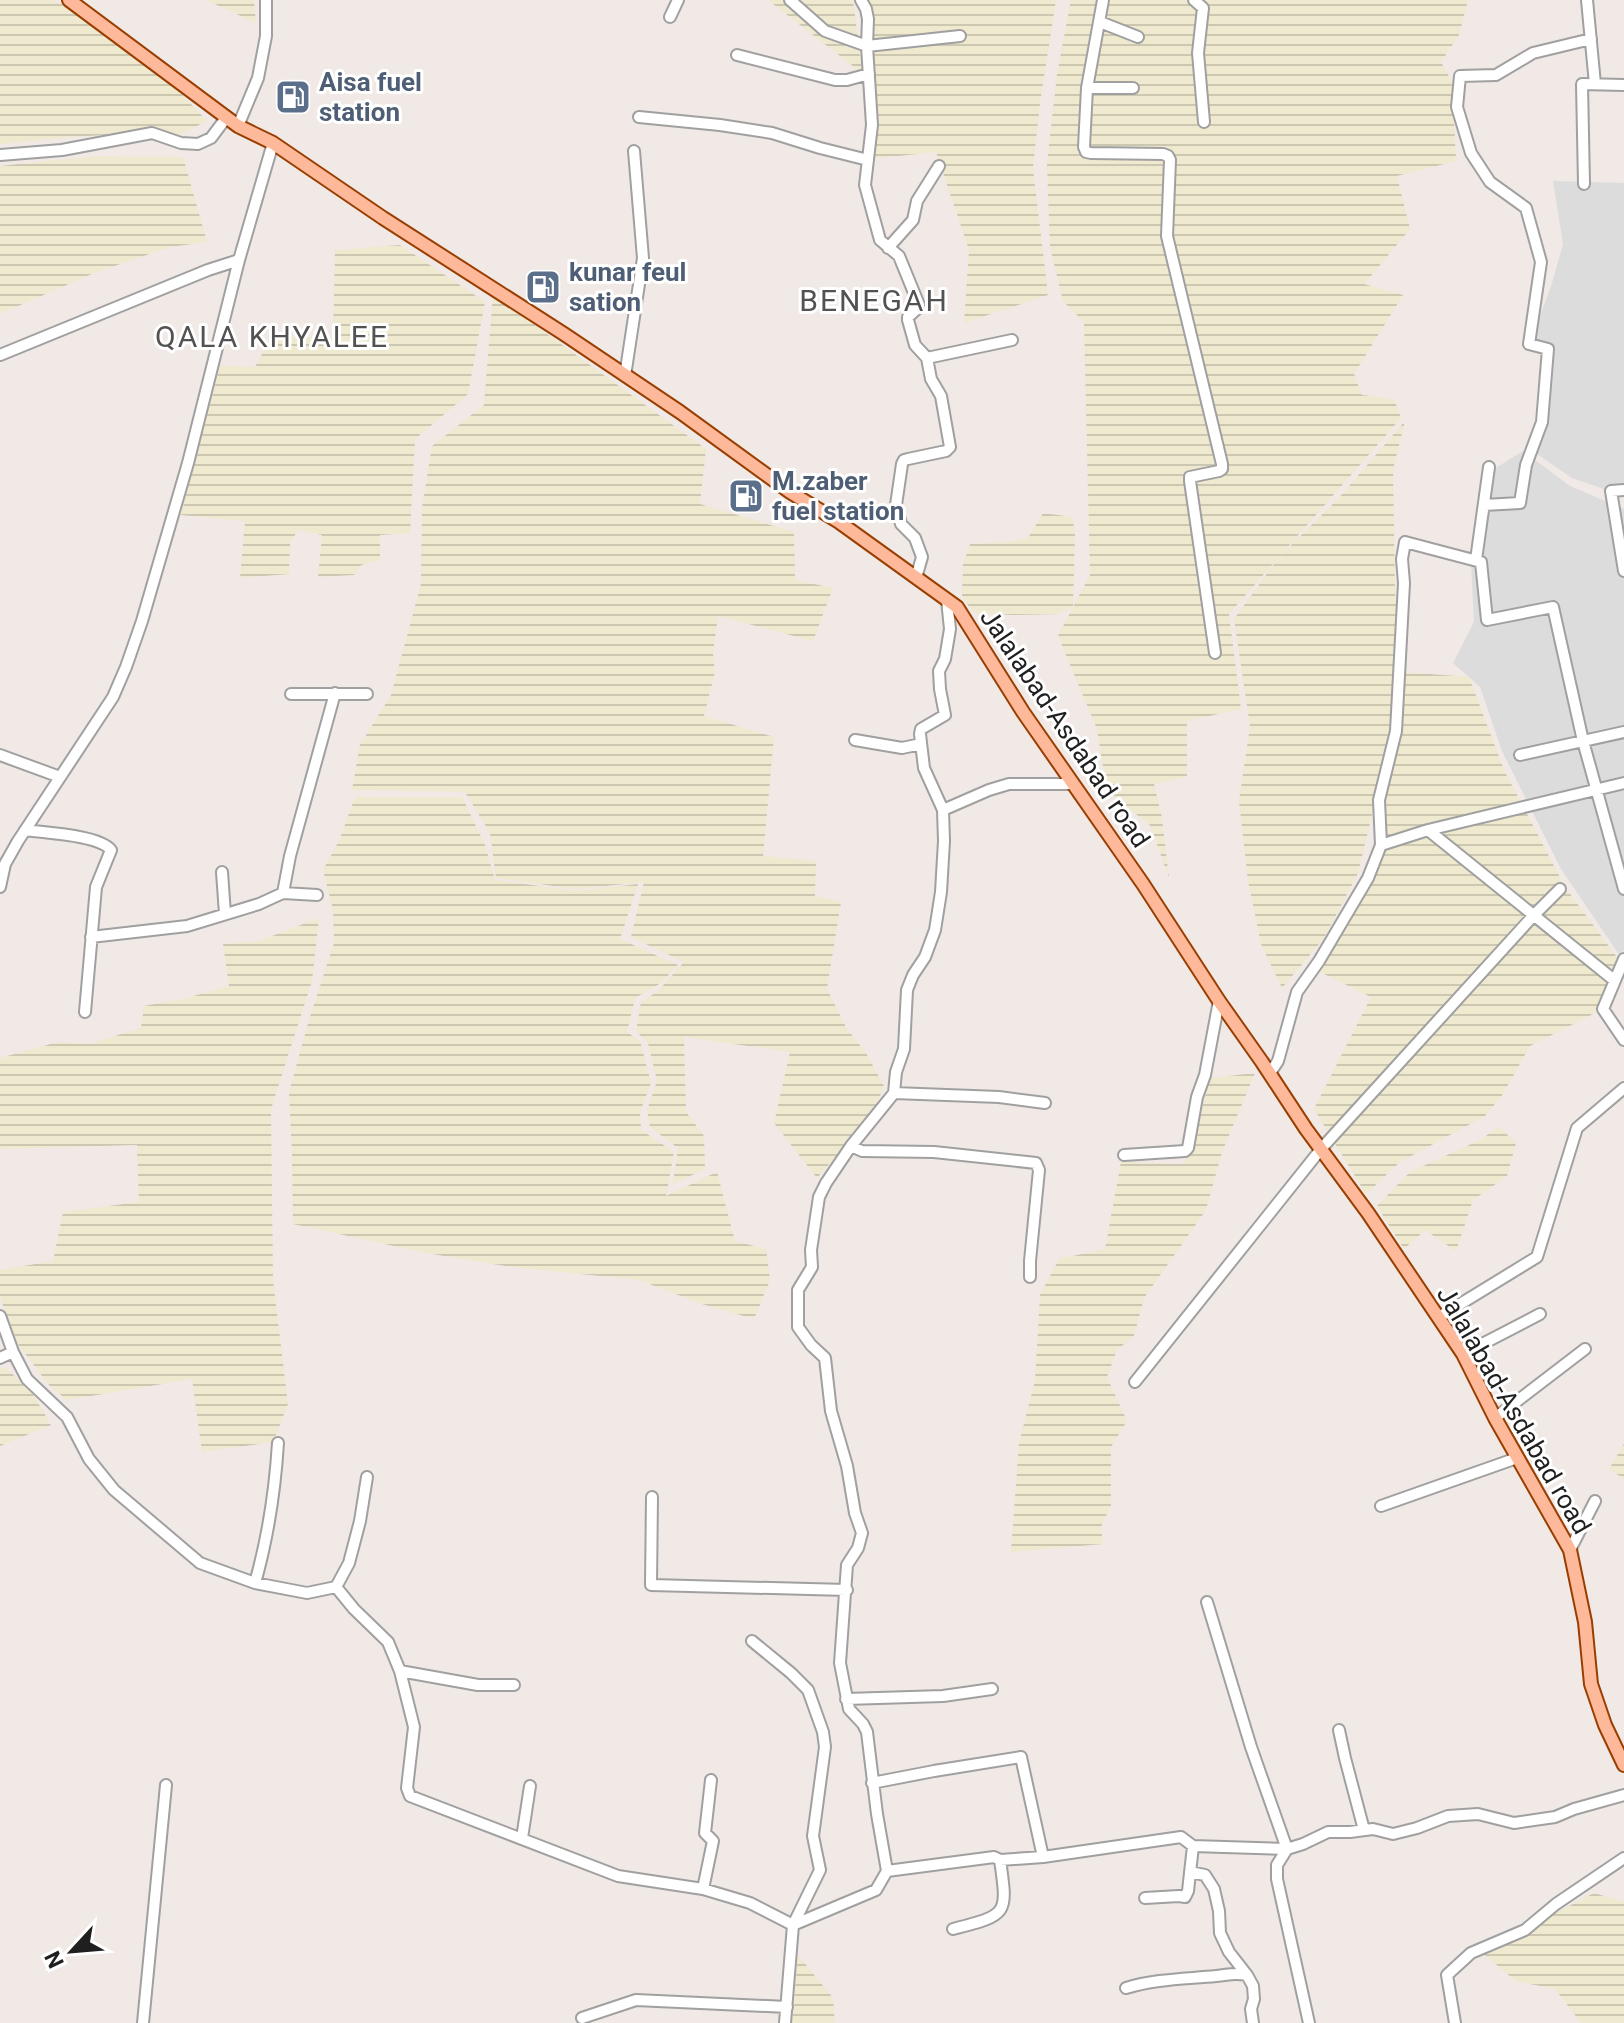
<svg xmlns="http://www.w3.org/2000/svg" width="1624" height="2023" viewBox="0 0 1624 2023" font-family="Roboto,sans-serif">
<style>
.residential{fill:#dddcdc}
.farmland{fill:url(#farmland-rules)}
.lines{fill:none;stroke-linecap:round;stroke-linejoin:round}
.minor-casing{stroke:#a0a0a0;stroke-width:14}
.major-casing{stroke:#9a3e00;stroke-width:16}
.minor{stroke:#fff;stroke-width:10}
.major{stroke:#feb99b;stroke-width:12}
.labels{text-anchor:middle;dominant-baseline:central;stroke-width:6;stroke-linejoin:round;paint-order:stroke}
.service-label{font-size:26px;font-weight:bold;fill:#4e5e75;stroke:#fff;text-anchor:start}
.street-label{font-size:26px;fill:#1f1f1f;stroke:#fff}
.quarter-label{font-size:30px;letter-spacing:2px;fill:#525252;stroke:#fff}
</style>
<defs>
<pattern id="farmland-rules" width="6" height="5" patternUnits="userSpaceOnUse" patternTransform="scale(2)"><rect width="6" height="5" fill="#efe9cf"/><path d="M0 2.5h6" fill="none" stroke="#ccc7b1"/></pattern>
</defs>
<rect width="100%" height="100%" fill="#f0e9e5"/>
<path class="residential" d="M 1553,181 L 1624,183 L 1624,496 L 1572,478 L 1531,450 L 1549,351 L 1532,338 L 1552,283 L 1563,244 Z
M 1523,451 L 1570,486 L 1624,509 L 1624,950 L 1620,956 L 1561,869 L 1502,751 L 1480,687 L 1453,663 L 1474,622 L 1471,564 L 1485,550 L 1486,474 Z"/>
<path class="farmland" d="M 0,0 L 53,0 L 78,13 L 155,66 L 207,121 L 181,134 L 140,133 L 71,137 L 0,144 Z
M 206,0 L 254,0 L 256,23 Z
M 768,0 L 853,0 L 862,73 Z
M 860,0 L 1056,0 L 1040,103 L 1033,168 L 1048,295 L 964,323 L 969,250 L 936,152 L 870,159 L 868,36 Z
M 1071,0 L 1468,0 L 1459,35 L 1441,62 L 1452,82 L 1456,161 L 1397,176 L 1410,229 L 1364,284 L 1403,295 L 1354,374 L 1362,395 L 1394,399 L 1401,418 L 1229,614 L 1241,709 L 1187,721 L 1187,777 L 1154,784 L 1162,818 L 1169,878 L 1150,825 L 1107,792 L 1097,729 L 1058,636 L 1073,607 L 1058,614 L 1013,615 L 974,613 L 962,597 L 963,565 L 970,544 L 1008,542 L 1028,538 L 1043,513 L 1072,517 L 1075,532 L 1073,607 L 1090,575 L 1084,322 L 1063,301 L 1050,247 L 1047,163 L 1057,74 Z
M 96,156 L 183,157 L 207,242 L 170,247 L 94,273 L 0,314 L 0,166 Z
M 400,245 L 485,302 L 468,394 L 415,439 L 410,533 L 380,535 L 380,560 L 361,565 L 354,575 L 318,577 L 322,535 L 298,530 L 290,543 L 289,574 L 240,578 L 245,521 L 181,515 L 220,366 L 255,367 L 272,336 L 333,338 L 335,250 Z
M 493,295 L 706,449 L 700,504 L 794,532 L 795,580 L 833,588 L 813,641 L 718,616 L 713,653 L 715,672 L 704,716 L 774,737 L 763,856 L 816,861 L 815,896 L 841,902 L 827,989 L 847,1029 L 866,1053 L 884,1086 L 874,1112 L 817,1178 L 774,1123 L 790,1052 L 684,1037 L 686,1112 L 704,1136 L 705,1169 L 673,1184 L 678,1148 L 650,1127 L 647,1110 L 657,1081 L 648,1043 L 636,1031 L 641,1002 L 658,991 L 684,962 L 631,937 L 644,882 L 576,889 L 496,878 L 490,833 L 465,792 L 352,790 L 360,745 L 391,695 L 421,584 L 422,508 L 432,446 L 484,405 Z
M 1405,421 L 1393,469 L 1395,592 L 1399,651 L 1397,681 L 1382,773 L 1358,873 L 1324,938 L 1282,988 L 1261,944 L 1248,881 L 1239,801 L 1250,726 L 1234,619 L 1279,557 L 1338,499 Z
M 1403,672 L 1469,677 L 1504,770 L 1565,887 L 1619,960 L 1595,1013 L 1530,1046 L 1503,1094 L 1485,1116 L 1400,1162 L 1366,1194 L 1314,1109 L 1371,997 L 1316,970 L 1366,875 L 1375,842 Z
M 355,797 L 462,797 L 485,845 L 495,880 L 577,891 L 638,884 L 620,939 L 678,965 L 661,983 L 635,998 L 627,1032 L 640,1041 L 651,1083 L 640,1112 L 641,1130 L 674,1152 L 666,1196 L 717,1172 L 735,1241 L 766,1249 L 770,1280 L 754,1319 L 702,1304 L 639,1280 L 512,1267 L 426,1253 L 293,1224 L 292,1155 L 289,1092 L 309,1020 L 334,943 L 333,909 L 323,870 L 339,841 Z
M 319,918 L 312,981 L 271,1109 L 273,1280 L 288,1404 L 273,1442 L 202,1452 L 192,1379 L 67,1400 L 48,1384 L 18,1344 L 0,1298 L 0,1270 L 53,1261 L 63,1212 L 139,1202 L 137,1145 L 0,1149 L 0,1058 L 58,1042 L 89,1044 L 141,1028 L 144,1006 L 183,999 L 229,986 L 223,944 L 259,941 Z
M 1255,1073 L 1222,1152 L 1206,1210 L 1144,1298 L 1134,1336 L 1117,1350 L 1107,1377 L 1127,1421 L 1111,1447 L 1111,1505 L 1101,1527 L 1103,1544 L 1011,1552 L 1019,1443 L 1035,1381 L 1040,1295 L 1059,1259 L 1105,1249 L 1121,1162 L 1184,1164 L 1211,1078 Z
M 1499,1127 L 1516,1143 L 1507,1176 L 1473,1200 L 1456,1251 L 1425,1230 L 1404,1249 L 1377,1206 L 1410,1172 L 1480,1140 Z
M 5,1367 L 32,1393 L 51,1425 L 0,1446 L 0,1369 Z
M 1624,1444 L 1624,1479 L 1609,1469 Z
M 1594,1893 L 1624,1902 L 1624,2023 L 1581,2023 L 1555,1989 L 1516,1981 L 1481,1952 Z
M 798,1955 L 833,1998 L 835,2023 L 792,2023 Z"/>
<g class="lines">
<defs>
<path id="minor" d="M 790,0 L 825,31 L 867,46 L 960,36
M 861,0 L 866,9 L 868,19 L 867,46 L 872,125 L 865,185 L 880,240 L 899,256 L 919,305 L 919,307 L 908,317 L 908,320 L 915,345 L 927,358 L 931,379 L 941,396 L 950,447 L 946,451 L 908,459 L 904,460 L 902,464 L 896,505 L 901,524 L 915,538 L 922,557 L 916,578
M 1103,0 L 1087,88 L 1084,147 L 1086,152 L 1091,153 L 1163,154 L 1168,156 L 1170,160 L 1167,236 L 1222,464 L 1222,469 L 1219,471 L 1190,477 L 1190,481 L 1215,653
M 1194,0 L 1203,8 L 1198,53 L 1204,122
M 1587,0 L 1595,84
M 670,17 L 678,0
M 1100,22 L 1138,37
M 737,55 L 835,80 L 847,80 L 869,74
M 1087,88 L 1133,88
M 639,117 L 720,125 L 772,133 L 820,148 L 868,160
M 238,126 L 258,78 L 266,36 L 266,0
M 0,155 L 62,150 L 152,133 L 181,143 L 198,144 L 211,138 L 226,118
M 1584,184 L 1582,84 L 1624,85
M 888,248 L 913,220 L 917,201 L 939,166
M 0,355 L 208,270 L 239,260
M 927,358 L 1012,340
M 625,376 L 643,258 L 634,151
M 1624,490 L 1611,491 L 1624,571
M 1484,505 L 1520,503 L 1526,465 L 1542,422 L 1548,349 L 1529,344 L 1541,262 L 1526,208 L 1490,182 L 1471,153 L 1457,107 L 1460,76 L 1496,75 L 1533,53 L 1591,39
M 1476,560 L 1489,467
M 291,694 L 367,694
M 855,740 L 902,748 L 921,744
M 0,755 L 60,777
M 1520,755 L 1624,732
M 943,810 L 989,790 L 1009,784 L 1073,784
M 25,830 C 46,833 99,835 111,850 L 96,887 L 85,1012
M 1428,830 L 1614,980
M 1381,845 L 1428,830 L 1624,783
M 222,872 L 225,914
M 0,887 L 5,864 L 18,841 L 113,697 L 126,667 L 142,621 L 188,463 L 239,260 L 273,143
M 283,893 L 290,856 L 335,693
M 91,937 L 187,926 L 259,904 L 283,893 L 317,895
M 1624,959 L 1603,1009 L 1624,1040
M 1270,1073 L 1278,1061 L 1297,992 L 1319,961 L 1368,878 L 1381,845 L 1379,800 L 1396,731 L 1404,583 L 1402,559 L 1405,542 L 1481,562 L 1487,620 L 1553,607 L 1583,741 L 1624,889
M 894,1093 L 999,1097 L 1045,1103
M 851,1146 L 862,1151 L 934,1152 L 1036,1163 L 1039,1170 L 1030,1261 L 1030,1277
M 1124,1155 L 1185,1151 L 1188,1148 L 1197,1097 L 1205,1075 L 1219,1001
M 0,1316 L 13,1352 L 27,1379 L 67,1417 L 89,1459 L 114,1490 L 200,1563 L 255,1583 L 307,1593 L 336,1587 L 354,1609 L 388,1642 L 400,1671 L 414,1727 L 407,1788 L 410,1796 L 618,1876 L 703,1889 L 750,1903 L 793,1925
M 1439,1317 L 1537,1257 L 1577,1128 L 1624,1088
M 1463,1354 L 1540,1314
M 0,1358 L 13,1352
M 1135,1382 L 1321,1149 L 1534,915 L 1560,889
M 1495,1418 L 1585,1349
M 652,1497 L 651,1585 L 847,1590
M 1381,1506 L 1517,1458
M 1570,1550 L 1595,1501
M 255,1583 C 268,1537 275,1491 278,1443
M 336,1587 L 349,1563 L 360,1521 L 367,1477
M 1207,1602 L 1251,1747 L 1287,1849 L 1277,1865 L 1277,1879 L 1309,2023
M 752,1641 L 791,1673 L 808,1690 L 823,1732 L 825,1747 L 813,1836 L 820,1870 L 793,1925 L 785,2023
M 400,1671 L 478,1685 L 514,1685
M 846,1699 L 943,1696 L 992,1689
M 1339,1730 L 1345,1758 L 1364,1830
M 872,1783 L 934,1771 L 1021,1757 L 1043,1857
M 522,1838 L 530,1786
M 887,1871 L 877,1814 L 867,1732 L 863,1724 L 849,1709 L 840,1663 L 847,1565 L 858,1548 L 862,1533 L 855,1513 L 847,1466 L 831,1411 L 825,1358 L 811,1345 L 798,1327 L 798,1290 L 812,1267 L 811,1250 L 819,1197 L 826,1183 L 851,1146 L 894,1093 L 896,1072 L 904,1049 L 907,990 L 913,975 L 925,957 L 935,930 L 941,892 L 944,841 L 943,810 L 924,768 L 920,734 L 921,729 L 945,715 L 940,689 L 939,671 L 945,659 L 950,629 L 947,600
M 1190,1872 L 1205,1875 L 1214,1889 L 1219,1911 L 1220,1933 L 1229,1952 L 1247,1975 L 1253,1986 L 1254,1999 L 1251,2009 L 1253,2023
M 703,1889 L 713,1841 L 705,1833 L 711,1780
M 1145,1898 L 1179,1896 L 1185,1897 L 1188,1891 L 1193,1846
M 793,1925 L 876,1890 L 887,1871 L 994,1857 L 1000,1860 L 1043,1857 L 1181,1837 L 1193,1846 L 1287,1849 L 1303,1844 L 1328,1832 L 1350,1832 L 1373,1829 L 1393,1834 L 1417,1828 L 1448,1816 L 1478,1814 L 1514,1823 L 1555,1817 L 1574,1809 L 1624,1795
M 953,1929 C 1008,1915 1008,1915 1000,1860
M 1126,1988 C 1155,1979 1186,1979 1216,1976 C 1229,1975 1233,1972 1247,1975
M 582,2018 L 636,2000 L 787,2007
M 143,2023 L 166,1785
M 1455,2023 L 1447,1975 L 1471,1953 L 1525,1930 L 1556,1904 L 1624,1858"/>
<path id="major" d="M 69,0 L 238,126 L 273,143 L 383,218 L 564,334 L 680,412 L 790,492 L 839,522 L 957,607 L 1023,712 L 1143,884 L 1219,1001 L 1262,1062 L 1306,1129 L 1368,1213 L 1463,1354 L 1495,1418 L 1570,1550 L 1585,1622 L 1591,1684 L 1605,1725 L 1624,1765"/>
</defs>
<use href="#minor" class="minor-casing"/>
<use href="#major" class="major-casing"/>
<use href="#minor" class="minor"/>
<use href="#major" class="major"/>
</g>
<defs>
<symbol id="fuel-square" viewBox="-11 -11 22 22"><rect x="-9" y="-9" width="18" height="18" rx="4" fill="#5c6f8a" stroke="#fff"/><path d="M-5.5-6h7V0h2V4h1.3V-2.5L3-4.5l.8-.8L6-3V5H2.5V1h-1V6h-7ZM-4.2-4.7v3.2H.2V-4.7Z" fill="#fff"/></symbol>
</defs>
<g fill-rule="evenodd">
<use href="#fuel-square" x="273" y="77" width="40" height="40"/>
<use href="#fuel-square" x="523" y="267" width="40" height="40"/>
<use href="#fuel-square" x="726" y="476" width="40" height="40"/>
</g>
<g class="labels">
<g class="service-label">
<text x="319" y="82">Aisa fuel<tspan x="319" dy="30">station</tspan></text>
<text x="569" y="272">kunar feul<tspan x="569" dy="30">sation</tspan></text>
<text x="772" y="481">M.zaber<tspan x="772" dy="30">fuel station</tspan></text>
</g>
<g class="street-label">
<text transform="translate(1065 728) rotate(56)">Jalalabad-Asdabad road</text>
<text transform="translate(1514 1410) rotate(60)">Jalalabad-Asdabad road</text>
</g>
<g class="quarter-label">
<text x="874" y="300">BENEGAH</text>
<text x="272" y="336">QALA KHYALEE</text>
</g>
</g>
<g transform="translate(72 1951) rotate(244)" stroke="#ffffff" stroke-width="6" paint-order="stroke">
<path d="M0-6L14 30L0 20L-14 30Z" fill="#1f1f1f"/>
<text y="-12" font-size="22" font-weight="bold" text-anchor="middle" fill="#1f1f1f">N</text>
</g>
</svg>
